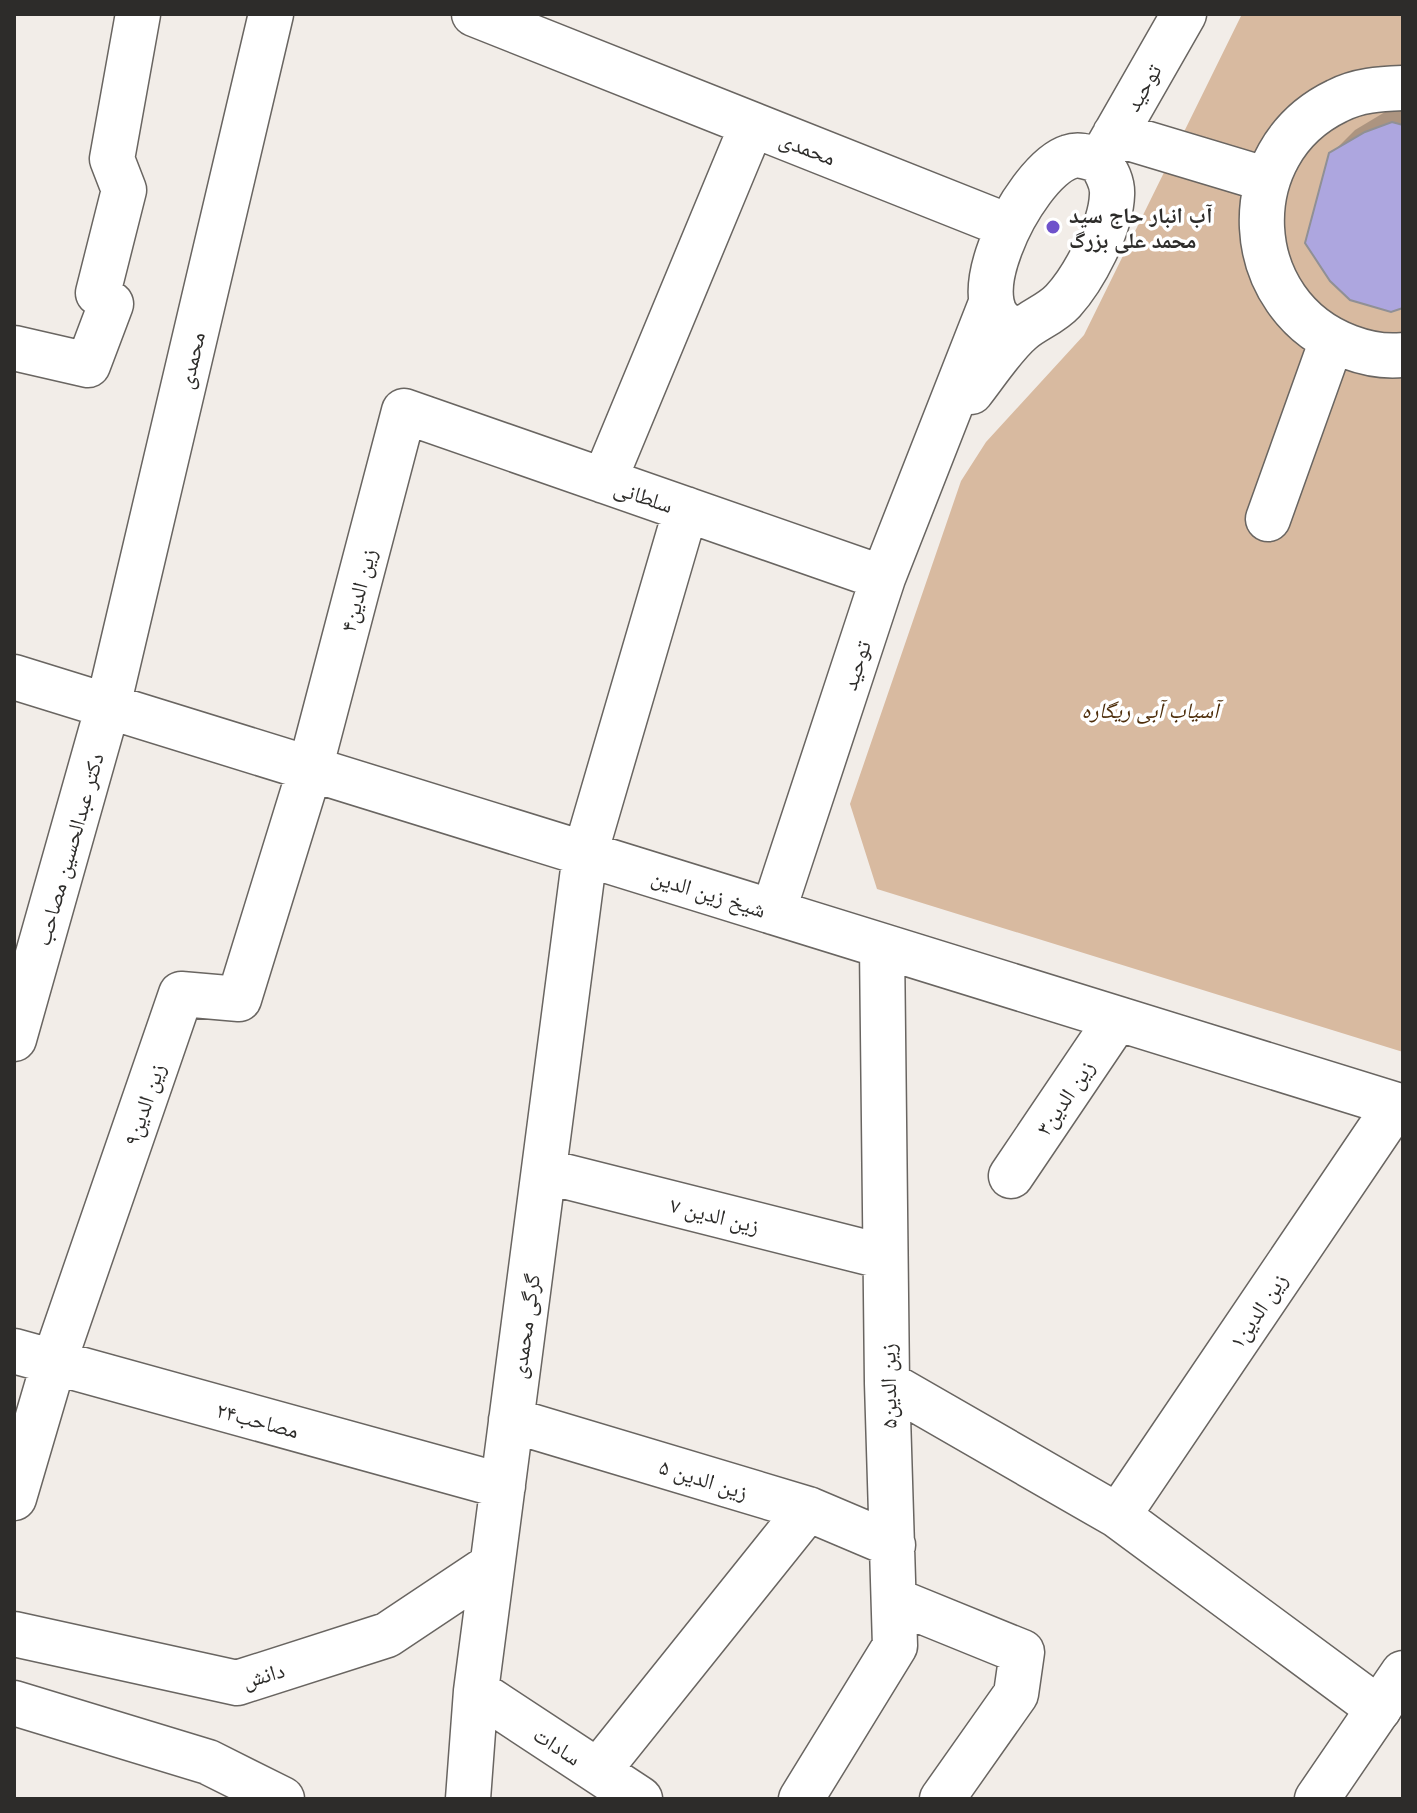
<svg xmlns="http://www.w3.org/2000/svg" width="1417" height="1813" viewBox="0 0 1417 1813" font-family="'Noto Serif','Noto Naskh Arabic',serif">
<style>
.green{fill:#d8baa0}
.shadow{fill:#0003}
.building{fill:#ada6df;stroke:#909095;stroke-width:2}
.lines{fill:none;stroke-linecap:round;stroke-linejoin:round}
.minor-casing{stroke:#696561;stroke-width:47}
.highway-casing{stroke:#696561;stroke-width:47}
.minor{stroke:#fff;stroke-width:44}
.highway{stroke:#fff;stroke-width:44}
.poi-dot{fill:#6f52cb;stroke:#fff;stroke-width:3}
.labels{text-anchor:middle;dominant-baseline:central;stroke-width:7;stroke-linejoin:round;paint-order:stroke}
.street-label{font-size:22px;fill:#2d2c2a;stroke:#fff}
.poi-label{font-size:22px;font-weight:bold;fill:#2d2c2a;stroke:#fff;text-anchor:start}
.park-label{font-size:22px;font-style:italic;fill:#4e2e0b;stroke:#fff}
</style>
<rect width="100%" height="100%" fill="#f2ede8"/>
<path class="green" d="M 1242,14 L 1403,14 L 1403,1052 L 877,889 L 850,804 L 961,481 L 986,442 L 1084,335 Z"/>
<path class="shadow" d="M 1403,104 L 1403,306 L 1331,154 L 1355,130 L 1390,109 Z"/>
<path class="building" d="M 1392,122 L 1403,125 L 1403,308 L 1391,312 L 1350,300 L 1330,281 L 1305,243 L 1329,153 L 1365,132 Z"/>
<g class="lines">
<defs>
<path id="minor" d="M 474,14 L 1008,226
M 1403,88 C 1380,89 1358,90 1337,101 C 1231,152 1239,306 1349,347 C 1365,353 1385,357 1403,355
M 1115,134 L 1268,180
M 1100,161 L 1184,14
M 14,348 L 88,365 L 111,304 L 98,293 L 124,190 L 112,159 L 138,14
M 971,392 C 986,373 1004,345 1022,330 C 1035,319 1051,314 1063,301 C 1084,278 1111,227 1112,195 C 1113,182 1106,171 1100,161 C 1090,158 1080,153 1069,157 C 1023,172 947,326 1023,329
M 604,481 L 752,125
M 1268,519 L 1332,340
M 14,677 L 1403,1107
M 773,912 L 883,578 L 991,303
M 14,1039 L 108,706 L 271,14
M 544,1171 L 885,1257
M 1011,1176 L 1117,1019
M 14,1351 L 503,1486
M 887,1383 L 1118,1516 L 1379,1709
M 511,1420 L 808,1509 L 893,1545
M 14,1498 L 54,1362 L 181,994 L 239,999 L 310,769 L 404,411 L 883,578
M 1118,1516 L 1396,1105
M 894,1600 L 1022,1652 L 1016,1694 L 942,1799
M 14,1634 L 237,1683 L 387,1635 L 492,1565
M 476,1691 L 640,1799
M 14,1703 L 208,1762 L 282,1799
M 598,1771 L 808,1509
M 468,1799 L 476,1691 L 585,854 L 686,509
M 801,1799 L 895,1646 L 887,1383 L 882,946"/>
<path id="highway" d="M 1317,1799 L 1403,1673"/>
</defs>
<use href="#minor" class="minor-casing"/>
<use href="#highway" class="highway-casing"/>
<use href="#minor" class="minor"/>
<use href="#highway" class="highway"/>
</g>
<circle class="poi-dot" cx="1053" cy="227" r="8"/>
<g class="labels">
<g class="street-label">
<text transform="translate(1142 87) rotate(-60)">توحید</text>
<text transform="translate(808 147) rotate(21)">محمدی</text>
<text transform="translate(190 360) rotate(-77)">محمدی</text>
<text transform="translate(644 495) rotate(19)">سلطانی</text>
<text transform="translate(357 590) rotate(-75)">زین الدین۴</text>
<text transform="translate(855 665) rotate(-72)">توحید</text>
<text transform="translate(68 849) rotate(-74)">دکتر عبدالحسین مصاحب</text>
<text transform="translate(709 892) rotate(17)">شیخ زین الدین</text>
<text transform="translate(1064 1097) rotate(-56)">زین الدین۳</text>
<text transform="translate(143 1104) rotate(-71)">زین الدین۹</text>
<text transform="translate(715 1214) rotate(14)">زین الدین ۷</text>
<text transform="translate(1257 1310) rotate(-56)">زین الدین۱</text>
<text transform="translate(524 1326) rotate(-82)">گرگی محمدی</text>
<text transform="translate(887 1386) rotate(-91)">زین الدین۵</text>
<text transform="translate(258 1419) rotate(15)">مصاحب۲۴</text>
<text transform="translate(704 1478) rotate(17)">زین الدین ۵</text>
<text transform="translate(263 1674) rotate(-16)">دانش</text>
<text transform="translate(558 1745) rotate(33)">سادات</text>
</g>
<g class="poi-label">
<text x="1069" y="214">آب انبار حاج سید<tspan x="1069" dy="25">محمد علی بزرگ</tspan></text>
</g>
<g class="park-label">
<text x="1150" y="709">آسیاب آبی ریگاره</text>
</g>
</g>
<rect width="1417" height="1813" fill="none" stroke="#2d2c2a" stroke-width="32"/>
</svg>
